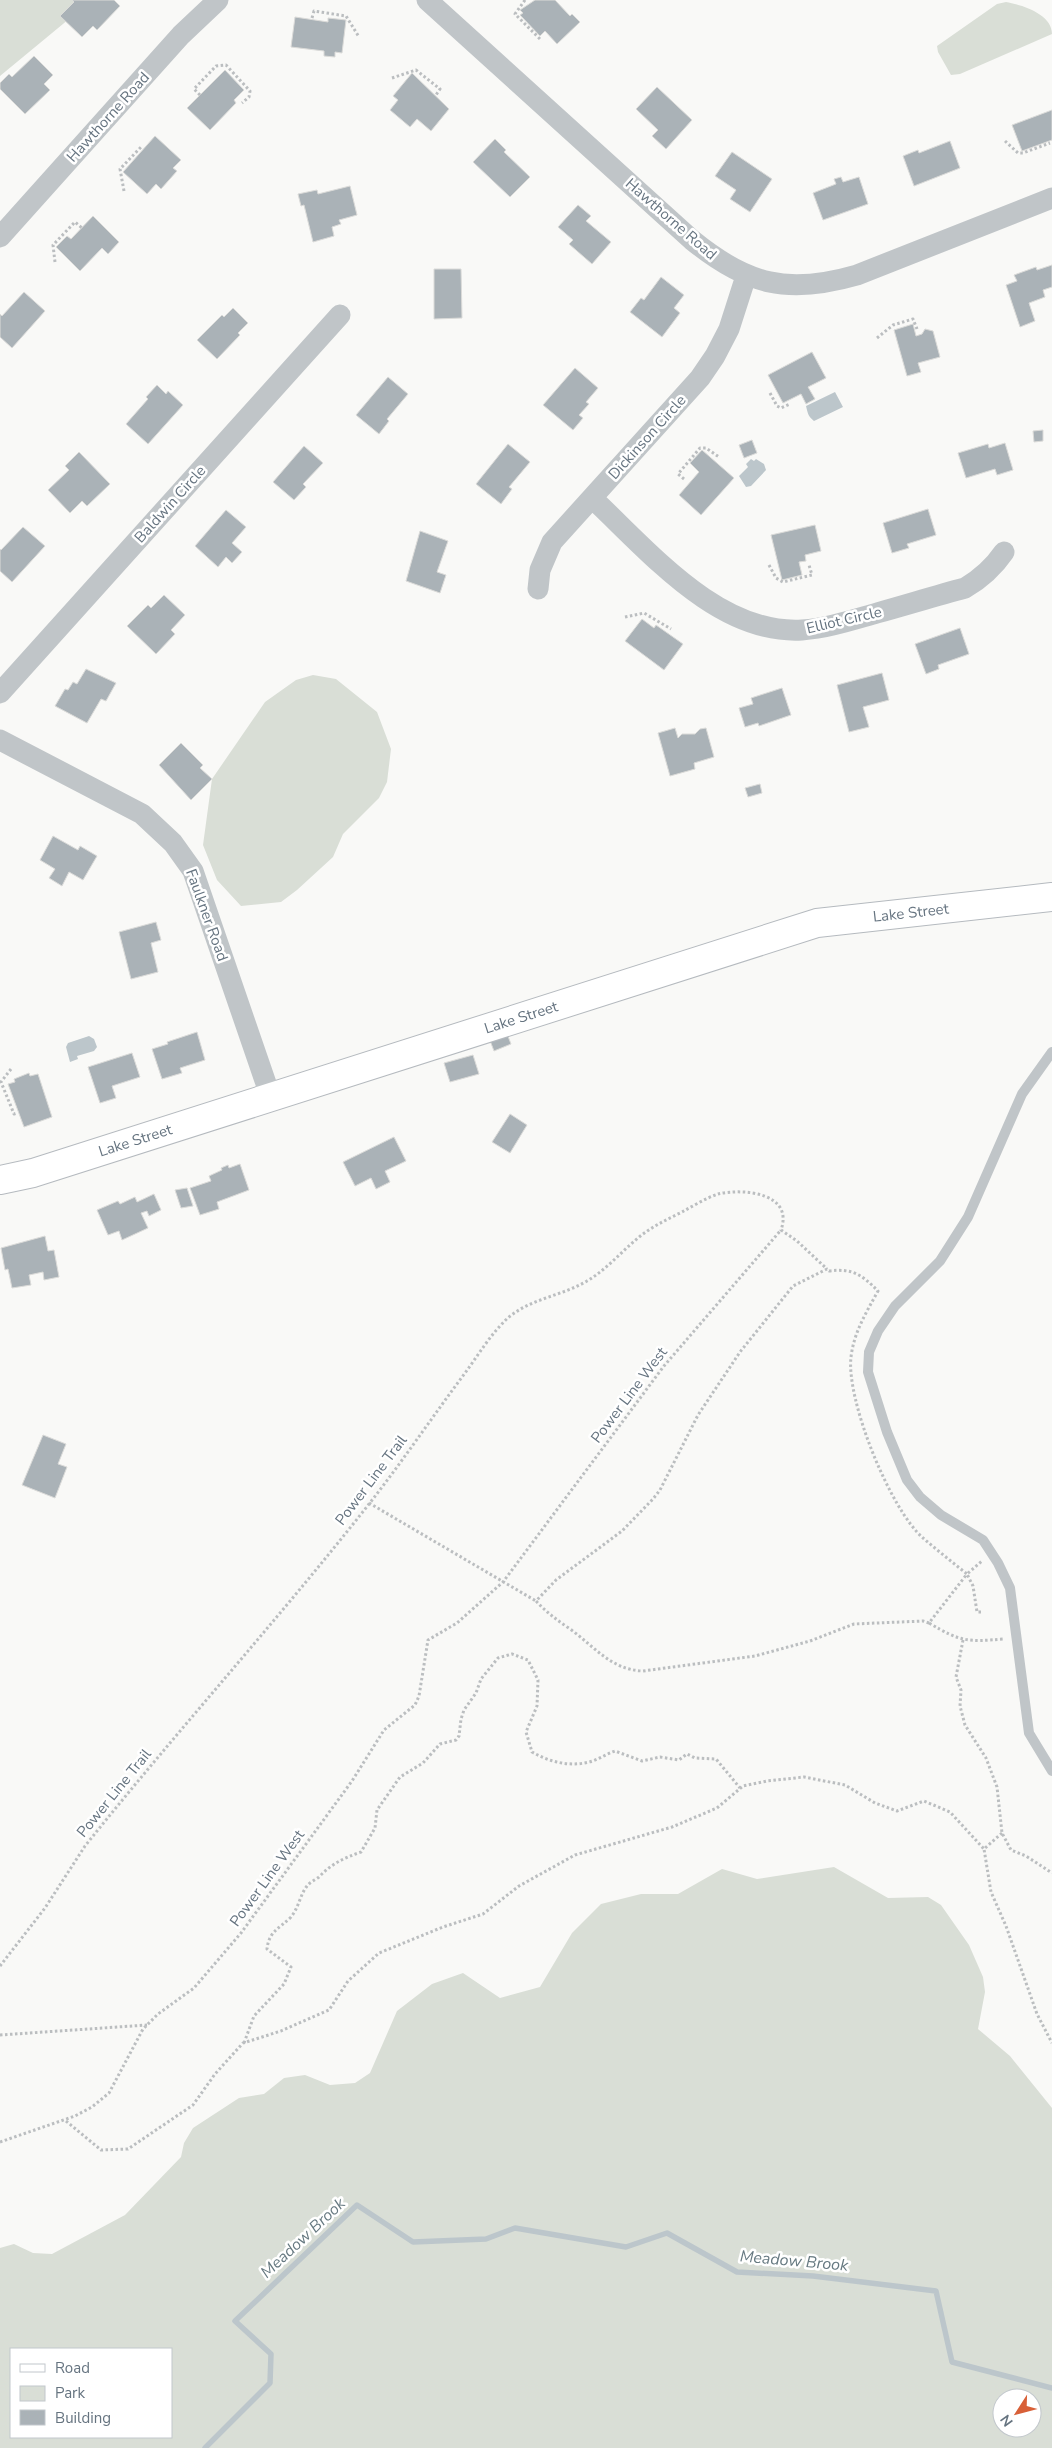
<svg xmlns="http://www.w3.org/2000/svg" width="1052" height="2448" viewBox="0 0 1052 2448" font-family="'Nunito Sans',sans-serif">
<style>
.green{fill:#d9ded6;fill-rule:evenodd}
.water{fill:#bcc6cb}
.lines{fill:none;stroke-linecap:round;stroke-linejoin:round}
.stream{stroke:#bcc6cb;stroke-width:5.5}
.building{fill:#aab2b7;stroke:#dbdbd9}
.secondary-casing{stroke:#b5babf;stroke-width:30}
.path{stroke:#bbbec0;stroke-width:3;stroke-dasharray:2.5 2.5;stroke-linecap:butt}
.service{stroke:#c0c5c8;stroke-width:10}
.minor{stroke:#c0c5c8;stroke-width:21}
.secondary{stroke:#fff;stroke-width:28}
.labels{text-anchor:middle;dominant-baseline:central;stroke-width:5;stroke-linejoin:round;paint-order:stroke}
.street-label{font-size:15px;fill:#667480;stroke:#fff}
.water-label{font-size:16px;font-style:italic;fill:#667981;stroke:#fff}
</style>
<rect width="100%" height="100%" fill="#f9f9f7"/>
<path class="green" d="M 0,0 L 92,0 L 0,76 Z
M 1006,2 C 1022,5 1052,14 1052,34 L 960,74 L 951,75 L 938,52 L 937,46 L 997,4 Z
M 313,675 L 336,679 L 377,712 L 391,749 L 387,782 L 379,798 L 343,834 L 333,857 L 297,890 L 281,902 L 241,906 L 217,880 L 203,845 L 212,779 L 265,702 L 296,680 Z
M 834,1867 L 888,1898 L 928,1897 L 941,1905 L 969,1945 L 983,1977 L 985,1992 L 978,2029 L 1010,2056 L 1052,2108 L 1052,2448 L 0,2448 L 0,2248 L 14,2244 L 33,2253 L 52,2254 L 125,2215 L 181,2157 L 184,2143 L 193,2128 L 239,2098 L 264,2094 L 284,2078 L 305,2075 L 330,2085 L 355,2083 L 370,2073 L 397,2011 L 432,1984 L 463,1973 L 500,1998 L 540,1987 L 572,1933 L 601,1904 L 641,1894 L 678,1894 L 722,1869 L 757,1879 ZM 11,2349 L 171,2349 L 171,2437 L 11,2437 ZM 1002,2398 L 1032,2398 L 1032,2428 L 1002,2428 Z"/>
<path class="water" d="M 835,392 L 843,407 L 814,421 C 808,416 808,414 806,406 Z
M 751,459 L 754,461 L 756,459 L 764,464 L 766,470 L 751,486 L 746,487 L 739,476 L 748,467 L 746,464 Z
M 89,1036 L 94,1039 L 97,1047 L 94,1051 L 77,1056 L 78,1059 L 70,1062 L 66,1047 L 68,1043 Z"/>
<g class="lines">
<path class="stream" d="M 205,2448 L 270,2383 L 271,2354 L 235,2321 L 357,2205 L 413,2242 L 486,2239 L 515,2228 L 626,2247 L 667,2233 L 737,2272 L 813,2276 L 936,2291 L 952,2362 L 1052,2388"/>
</g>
<path class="building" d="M 72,0 L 114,0 L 120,6 L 97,30 L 93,26 L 82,37 L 60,16 L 74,2 Z
M 535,0 L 555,0 L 570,16 L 572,14 L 580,22 L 557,44 L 545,31 L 540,36 L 520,15 L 523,13 L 520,10 Z
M 295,17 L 328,22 L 328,18 L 346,20 L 342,53 L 335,52 L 335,57 L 324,56 L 324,51 L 291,47 Z
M 34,56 L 53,75 L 44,84 L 50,90 L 25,114 L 0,89 L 0,83 L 9,74 L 12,77 Z
M 225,70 L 244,90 L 234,100 L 236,103 L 210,130 L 187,108 Z
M 412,73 L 449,109 L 431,131 L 417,119 L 410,127 L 390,110 L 398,100 L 393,96 Z
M 657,87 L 692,120 L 666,149 L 652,136 L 658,130 L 636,109 Z
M 1052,110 L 1052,140 L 1022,151 L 1012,125 Z
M 155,136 L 181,160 L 173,168 L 177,171 L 161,189 L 156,184 L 147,194 L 123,172 Z
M 495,139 L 506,150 L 504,152 L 530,177 L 510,197 L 473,162 Z
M 950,141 L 960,168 L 914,186 L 903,156 L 918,150 L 919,153 Z
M 732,152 L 772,179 L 750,212 L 730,199 L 736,190 L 715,176 Z
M 841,177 L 843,182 L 859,177 L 868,204 L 823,220 L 813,193 L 836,184 L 834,179 Z
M 350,186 L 357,215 L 339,220 L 341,224 L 332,227 L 334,236 L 313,242 L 304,205 L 301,206 L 298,194 L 317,190 L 318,194 Z
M 578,205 L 591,216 L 586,221 L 611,242 L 592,264 L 569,244 L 573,240 L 558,227 Z
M 93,216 L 119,242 L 108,254 L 102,248 L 80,271 L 56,247 L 67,236 L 71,239 Z
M 1052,265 L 1052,287 L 1043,290 L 1045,297 L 1029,303 L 1035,321 L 1020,327 L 1006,285 L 1017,281 L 1014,275 L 1036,267 L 1037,270 Z
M 434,269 L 461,269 L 462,318 L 434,319 Z
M 661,277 L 684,295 L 674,308 L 680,313 L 662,337 L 630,312 L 641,298 L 644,300 Z
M 24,292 L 45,311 L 12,348 L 0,337 L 0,314 L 2,316 Z
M 233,308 L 248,323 L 238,333 L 240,335 L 217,359 L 197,340 L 222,315 L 224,317 Z
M 913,324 L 916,336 L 922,334 L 925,329 L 933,331 L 940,357 L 918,363 L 921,372 L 907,376 L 894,330 Z
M 812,352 L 826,378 L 808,387 L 815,399 L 806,404 L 801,394 L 783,403 L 768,375 Z
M 575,368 L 598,388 L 586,402 L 589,404 L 579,415 L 583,418 L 573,430 L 543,405 Z
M 388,377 L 408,394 L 387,419 L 389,421 L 379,434 L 356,415 Z
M 157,385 L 166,394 L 168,391 L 183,405 L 148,444 L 126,424 L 148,399 L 146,397 Z
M 1043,430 L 1043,441 L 1034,442 L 1033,431 Z
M 752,440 L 757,453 L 744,458 L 739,445 Z
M 1005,443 L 1013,470 L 997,475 L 995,469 L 966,478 L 958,453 L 988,444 L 989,448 Z
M 508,444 L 530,462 L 509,487 L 512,489 L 501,504 L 476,484 Z
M 304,446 L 323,463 L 303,484 L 306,487 L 294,500 L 273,482 Z
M 702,450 L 734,478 L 701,515 L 679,495 L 699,472 L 690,463 Z
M 79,452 L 110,484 L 87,506 L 82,501 L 70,513 L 48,490 L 69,470 L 65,466 Z
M 928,509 L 936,535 L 907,544 L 909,548 L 892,553 L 883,523 Z
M 226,510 L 246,527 L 232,543 L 242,552 L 232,563 L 226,557 L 218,567 L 195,546 Z
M 815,525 L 821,551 L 805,555 L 806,561 L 799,562 L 802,575 L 782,580 L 771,535 Z
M 23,527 L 45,546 L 12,582 L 0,571 L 0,549 L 1,550 Z
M 420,531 L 448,541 L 437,572 L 446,575 L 440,593 L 406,581 Z
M 164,595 L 185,615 L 171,630 L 175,634 L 156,654 L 127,626 L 148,605 L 151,608 Z
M 642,619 L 654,628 L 656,625 L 683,644 L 664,670 L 625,641 Z
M 960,628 L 969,654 L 938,665 L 939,669 L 926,674 L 915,644 Z
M 86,669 L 116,683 L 106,701 L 101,699 L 87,723 L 55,706 L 65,689 L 68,690 L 73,682 L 77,684 Z
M 882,673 L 889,700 L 863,707 L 869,727 L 849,732 L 837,685 Z
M 782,688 L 791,715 L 759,726 L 758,723 L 745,727 L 739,708 L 753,704 L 751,698 Z
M 675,728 L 678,738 L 682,734 L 695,734 L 700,729 L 706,728 L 714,757 L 694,763 L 695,769 L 670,776 L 658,733 Z
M 181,743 L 203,765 L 200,768 L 212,779 L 191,800 L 159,765 Z
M 760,784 L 762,793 L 748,797 L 745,788 Z
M 53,836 L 78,850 L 80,846 L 97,856 L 83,880 L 69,872 L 62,886 L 49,878 L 55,869 L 40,860 Z
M 156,922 L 161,940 L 151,943 L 158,972 L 131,979 L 119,932 Z
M 506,1031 L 511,1044 L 494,1051 L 489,1038 Z
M 197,1032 L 205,1060 L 180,1068 L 182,1073 L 162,1079 L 152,1049 L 168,1044 L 167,1042 Z
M 132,1053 L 140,1077 L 112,1086 L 116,1098 L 100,1103 L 88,1067 Z
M 473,1055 L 479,1074 L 450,1082 L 444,1063 Z
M 29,1073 L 30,1076 L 38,1074 L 52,1117 L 24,1127 L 8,1084 L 15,1082 L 14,1079 Z
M 510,1114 L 527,1125 L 510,1153 L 492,1142 Z
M 394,1137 L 406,1161 L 385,1171 L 390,1182 L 376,1189 L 371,1178 L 355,1186 L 343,1162 Z
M 240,1164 L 249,1190 L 217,1202 L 219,1209 L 200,1215 L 190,1188 L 211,1181 L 209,1176 L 222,1170 L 221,1168 L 228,1165 L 229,1168 Z
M 187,1188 L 193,1206 L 181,1208 L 175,1190 Z
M 154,1194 L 161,1210 L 149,1216 L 147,1211 L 141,1213 L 148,1228 L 122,1240 L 119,1231 L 108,1235 L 97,1210 L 118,1201 L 120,1204 L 135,1197 L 137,1202 Z
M 45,1236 L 48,1251 L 54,1250 L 59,1277 L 44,1280 L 43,1272 L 29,1275 L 31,1285 L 12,1288 L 8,1269 L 5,1270 L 1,1248 Z
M 43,1435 L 66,1444 L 58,1464 L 67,1467 L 55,1498 L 22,1485 Z"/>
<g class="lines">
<defs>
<g id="secondary">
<path id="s1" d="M 0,1180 L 33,1173 L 817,923 L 1052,897"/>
</g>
</defs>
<use href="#secondary" class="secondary-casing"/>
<path class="path" d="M 525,0 L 515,14 L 540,39
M 312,18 L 314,11 L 346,16 L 359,37
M 392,78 L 416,70 L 440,89 L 436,95
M 200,95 L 194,89 L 216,66 L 226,65 L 250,91 L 249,97 L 242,103
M 1005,141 L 1018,153 L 1023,153 L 1050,143
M 124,191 L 120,169 L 142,146
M 55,262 L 53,245 L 75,222 L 82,228
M 877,338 L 893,325 L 913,319 L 917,329
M 770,393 L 777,406 L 781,408 L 790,404
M 684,479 L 678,474 L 700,448 L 706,448 L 719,457
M 769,565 L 776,578 L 783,582 L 812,575 L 809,565
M 625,617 L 644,613 L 671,629
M 11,1069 L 1,1082 L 14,1114 L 17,1113
M 369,1503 L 536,1601
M 981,1612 L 977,1612 L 973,1586 L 967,1574 L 982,1561
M 929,1623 L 923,1621 L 854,1624 L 810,1641 L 755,1656 L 643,1671 C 611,1670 594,1646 570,1629 C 557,1620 546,1612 536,1601 L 556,1580 L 622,1531 L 653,1499 L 660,1490 L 698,1415 L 740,1352 L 793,1286 L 827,1269 L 829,1271 C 853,1268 862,1275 878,1291 C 866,1313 854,1332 851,1357 C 846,1400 890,1509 923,1538 C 937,1550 952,1562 967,1574 L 929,1623 C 961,1642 967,1642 1004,1639
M 963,1640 L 956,1677 L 961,1690 L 960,1706 L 965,1725 L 986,1758 L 997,1787 L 1002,1833 L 1011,1850 L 1026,1856 L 1052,1873
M 1002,1833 L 984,1849 L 991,1892 L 1006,1926 L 1037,2014 L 1052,2043
M 0,1966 L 45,1908 L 85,1846 C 177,1731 277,1621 369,1504 C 402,1462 433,1416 465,1373 C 479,1354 492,1332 509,1317 C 532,1298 562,1296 587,1281 C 606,1270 621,1252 638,1238 C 651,1227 666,1220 682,1212 C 693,1206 706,1198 718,1194 C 744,1188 794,1193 781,1230 L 797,1241 L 827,1269
M 0,2035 L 147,2025
M 244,2043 L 254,2016 L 284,1984 L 291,1967 L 267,1949 C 269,1931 279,1929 291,1917 C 299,1907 300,1895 307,1886 C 310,1882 315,1880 319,1877 C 331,1864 344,1858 361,1852 L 375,1828 L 377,1810 L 400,1777 L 423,1763 L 440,1744 L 456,1740 L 459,1736 L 461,1719 L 464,1710 L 476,1693 L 481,1679 L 498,1658 L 512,1654 L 528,1660 L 538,1680 L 537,1706 L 526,1732 L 532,1752 C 549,1762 570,1767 589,1762 C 598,1760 606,1754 615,1751 L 642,1761 L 660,1757 L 679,1760 L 687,1754 L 695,1758 L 716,1759 L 740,1788
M 66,2121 L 101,2150 L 128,2149 L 193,2105 L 215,2074 L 243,2043 L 281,2031 L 329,2010 L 348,1981 L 379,1953 L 443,1927 L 483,1914 L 519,1886 L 575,1855 L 672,1827 L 717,1808 L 743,1786 L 767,1781 L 804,1777 L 845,1785 L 875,1803 L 897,1811 L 924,1801 L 950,1812 L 984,1849
M 0,2142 L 75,2116 L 92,2107 L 109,2093 L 143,2029 L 158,2014 L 194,1988 L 241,1933 L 352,1781 L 384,1730 L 415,1705 L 419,1696 L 428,1640 L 457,1623 L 503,1582 L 664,1366 L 781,1230"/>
<path class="service" d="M 1052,1052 L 1022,1094 L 968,1217 L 940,1261 L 895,1306 L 878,1331 L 869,1352 L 868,1372 L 887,1432 L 907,1480 L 920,1497 L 941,1515 L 983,1540 L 998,1563 L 1010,1588 L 1029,1733 L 1052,1771"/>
<path class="minor" d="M 427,0 L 692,240 C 747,285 788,295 857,275 L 1052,198
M 0,237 L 181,35 L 218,0
M 592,498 C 649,551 718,635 802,630 C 828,628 852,620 877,613 C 906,605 935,596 965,588 C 982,578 993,568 1004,552
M 538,589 L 540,570 L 552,542 L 700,378 L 715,356 L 729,329 L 746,276
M 0,693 L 340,315
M 0,740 L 142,814 L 173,843 L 193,871 L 271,1098"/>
<use href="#secondary" class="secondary"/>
</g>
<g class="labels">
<g class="street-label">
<text transform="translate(108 117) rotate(-48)">Hawthorne Road</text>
<text transform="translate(671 219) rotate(41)">Hawthorne Road</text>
<text transform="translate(647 437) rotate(-48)">Dickinson Circle</text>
<text transform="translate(170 504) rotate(-48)">Baldwin Circle</text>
<text transform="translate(844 620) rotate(-13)">Elliot Circle</text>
<text stroke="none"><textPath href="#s1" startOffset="951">Lake Street</textPath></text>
<text transform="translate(207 915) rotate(70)">Faulkner Road</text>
<text stroke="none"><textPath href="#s1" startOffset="546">Lake Street</textPath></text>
<text stroke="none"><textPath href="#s1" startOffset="141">Lake Street</textPath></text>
<text transform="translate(629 1395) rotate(-53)">Power Line West</text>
<text transform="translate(371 1480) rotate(-53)">Power Line Trail</text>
<text transform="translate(114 1793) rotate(-51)">Power Line Trail</text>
<text transform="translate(267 1878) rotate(-54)">Power Line West</text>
</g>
<g class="water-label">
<text transform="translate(303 2238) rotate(-43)">Meadow Brook</text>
<text transform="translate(794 2261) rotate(5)">Meadow Brook</text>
</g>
</g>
<rect x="10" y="2348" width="162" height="90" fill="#ffffff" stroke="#c2c7cc"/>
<rect x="20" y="2364" width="25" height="8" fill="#ffffff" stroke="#c2c7cc"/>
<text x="55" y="2373" font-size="15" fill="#667480">Road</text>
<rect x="20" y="2386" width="25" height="15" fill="#d9ded6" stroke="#c2c7cc"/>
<text x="55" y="2398" font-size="15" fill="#667480">Park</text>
<rect x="20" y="2410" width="25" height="15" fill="#aab2b7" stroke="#c2c7cc"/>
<text x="55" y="2423" font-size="15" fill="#667480">Building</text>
<g transform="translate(1017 2413) rotate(234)"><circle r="24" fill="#ffffff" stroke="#c2c7cc"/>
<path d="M0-4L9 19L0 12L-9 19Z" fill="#d86038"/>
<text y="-8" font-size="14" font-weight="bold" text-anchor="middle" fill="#667480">N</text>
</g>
</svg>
